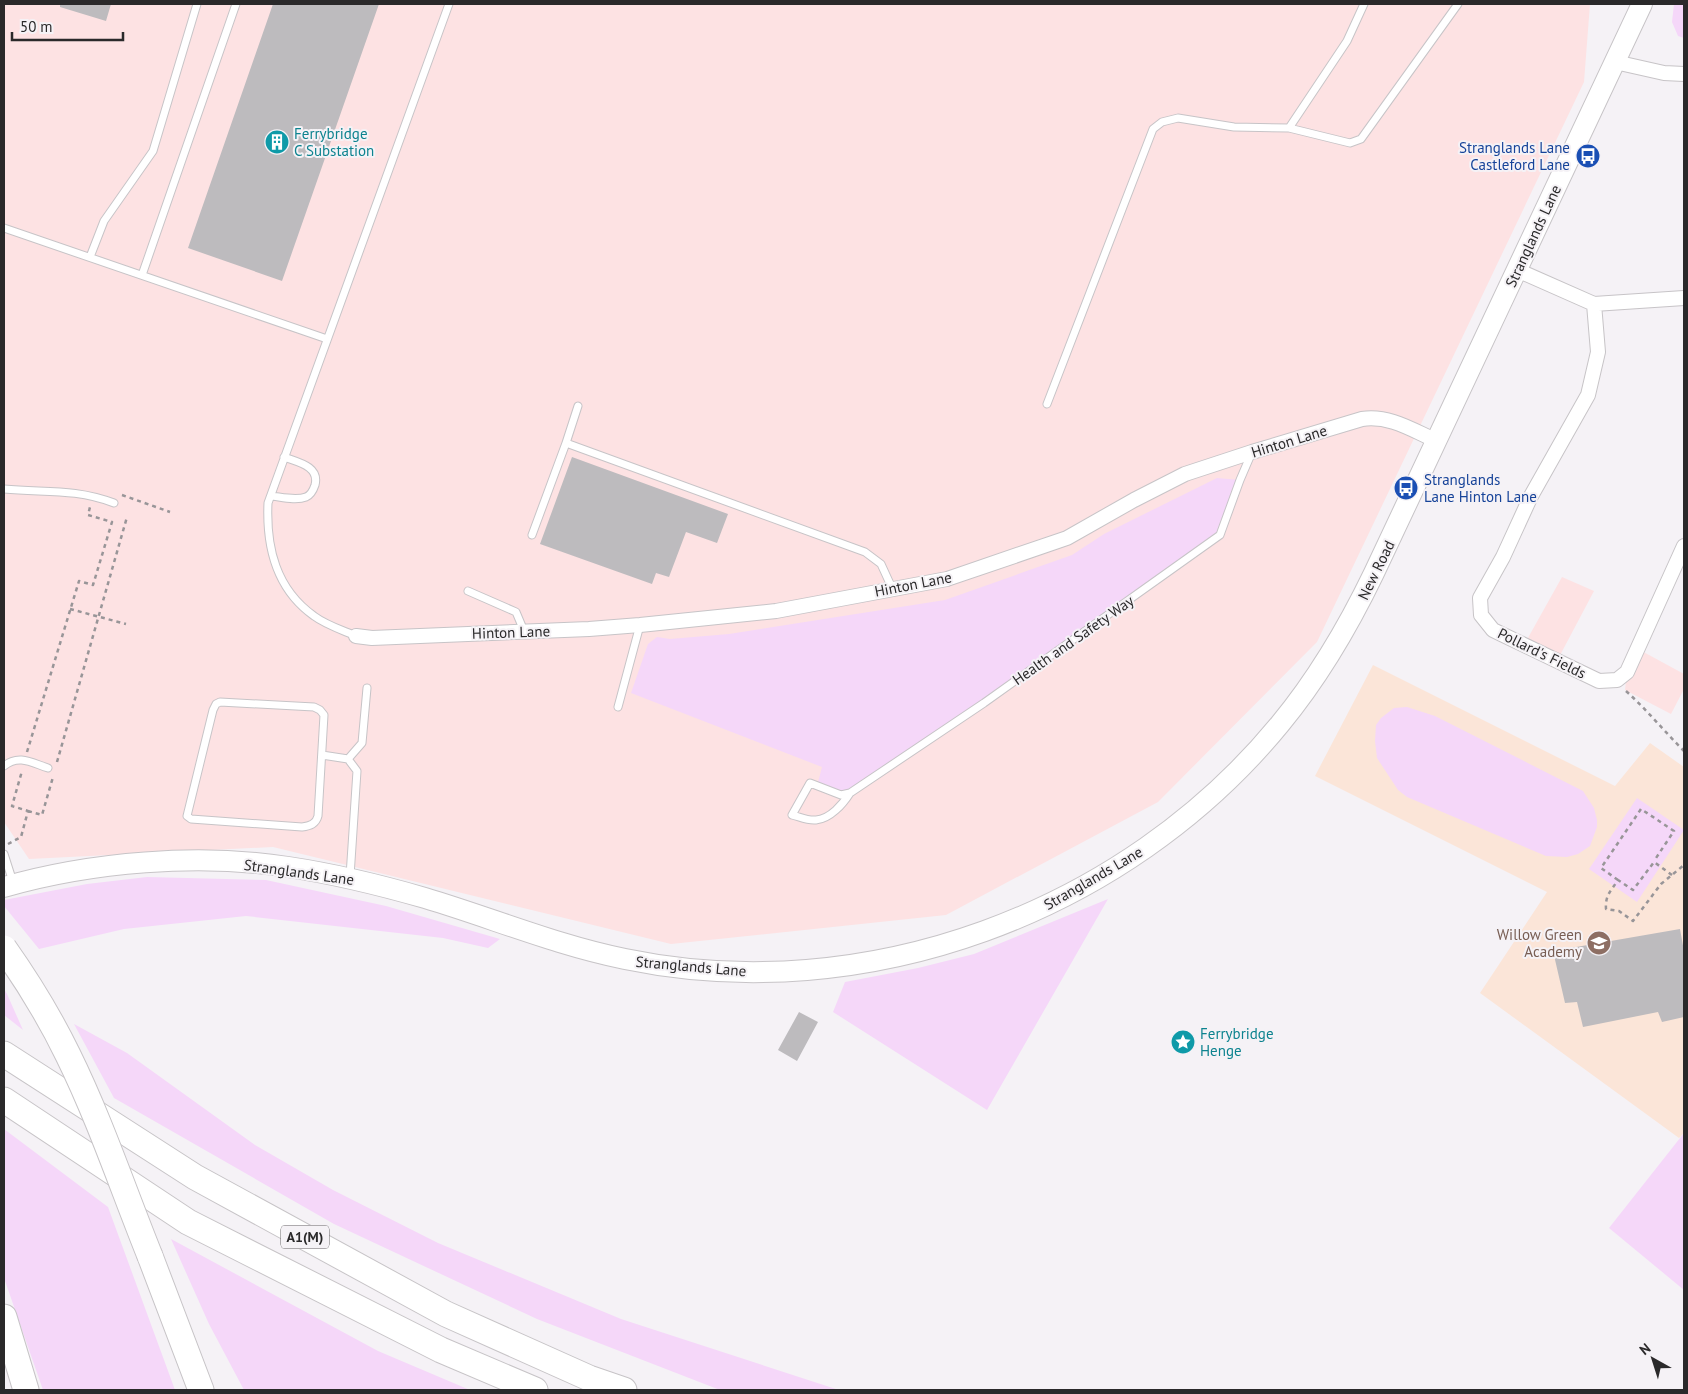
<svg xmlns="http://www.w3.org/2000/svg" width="1688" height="1394" viewBox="0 0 1688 1394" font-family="'PT Sans',sans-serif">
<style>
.industrial{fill:#fde2e3}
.education{fill:#fbe5d8}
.green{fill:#f5d7f9}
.building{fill:#bdbbbe}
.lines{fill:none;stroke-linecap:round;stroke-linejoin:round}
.lane-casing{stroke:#c7c4c7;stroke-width:9}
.street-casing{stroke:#c7c4c7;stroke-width:16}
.secondary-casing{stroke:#c7c4c7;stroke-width:22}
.highway-casing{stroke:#c7c4c7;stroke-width:27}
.path{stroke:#989598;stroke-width:2.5;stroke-dasharray:4 4;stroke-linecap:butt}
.lane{stroke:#fff;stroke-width:7}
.street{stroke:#fff;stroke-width:14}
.secondary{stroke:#fff;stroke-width:20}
.highway{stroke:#fff;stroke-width:25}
.highway-bridge-casing{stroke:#c7c4c7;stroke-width:27;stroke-linecap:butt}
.highway-bridge{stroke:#fff;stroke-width:25}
.labels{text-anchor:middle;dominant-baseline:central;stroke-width:4;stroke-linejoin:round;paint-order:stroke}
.shield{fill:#f5f2f6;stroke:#676567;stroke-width:1}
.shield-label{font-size:14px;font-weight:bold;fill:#2a292a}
.culture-label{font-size:15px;fill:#0d838f;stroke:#f5f2f6;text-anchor:start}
.transit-label{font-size:15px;fill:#164399;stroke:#f5f2f6;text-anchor:end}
.street-label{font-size:15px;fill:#2a292a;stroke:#f5f2f6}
.education-label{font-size:15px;fill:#785e54;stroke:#f5f2f6;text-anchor:end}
</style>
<rect width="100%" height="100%" fill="#f5f2f6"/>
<path class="industrial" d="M 4,4 L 1590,4 L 1584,82 L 1317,642 L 1158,802 L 946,915 L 671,944 L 273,847 L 29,859 L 4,822 Z
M 1562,577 L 1594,591 L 1557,661 L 1524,645 Z
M 1638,649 L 1684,674 L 1684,689 L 1671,714 L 1625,690 L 1627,672 Z"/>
<path class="education" d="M 1373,665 L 1615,786 L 1650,743 L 1684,767 L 1684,1133 L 1679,1138 L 1480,993 L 1547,892 L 1315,776 Z"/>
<path class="green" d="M 1674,4 L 1684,4 L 1684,38 L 1678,36 L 1672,22 Z
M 1217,478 L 1240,480 L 1220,535 L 850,793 L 833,793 L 817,786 L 822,767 L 631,693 L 648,644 L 657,637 L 670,639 L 729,634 L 945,600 L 1072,555 L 1104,534 Z
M 1407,707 L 1435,716 L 1583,791 L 1594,808 L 1597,820 L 1597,827 L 1590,846 L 1578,854 L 1567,857 L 1546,856 L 1407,797 L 1398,790 L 1377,758 L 1375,741 L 1376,725 L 1381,718 L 1394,708 Z
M 1637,798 L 1684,830 L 1637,902 L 1589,869 Z
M 147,877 L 266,880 L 386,906 L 500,939 L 488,948 L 443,938 L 246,916 L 124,929 L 39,949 L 4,906 L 4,900 L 87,884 Z
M 1108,899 L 987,1110 L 833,1012 L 845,982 L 918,968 L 974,954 Z
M 4,989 L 7,994 L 23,1030 L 4,1015 Z
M 74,1024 L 127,1053 L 255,1145 L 333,1190 L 438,1243 L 621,1319 L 839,1390 L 720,1390 L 537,1319 L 334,1224 L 114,1098 Z
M 4,1129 L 108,1207 L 175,1390 L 43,1390 L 4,1278 Z
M 1684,1133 L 1684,1290 L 1609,1228 Z
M 171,1239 L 378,1351 L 470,1390 L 244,1390 L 209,1324 Z"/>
<path class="building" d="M 60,4 L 111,4 L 106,21 L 60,7 Z
M 273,4 L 379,4 L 282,281 L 188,248 Z
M 572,457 L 728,514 L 717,543 L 686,532 L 669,577 L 656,573 L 652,584 L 540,544 Z
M 1680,929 L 1684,951 L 1684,1017 L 1662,1022 L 1658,1012 L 1583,1027 L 1577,1002 L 1565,1003 L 1553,951 Z
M 799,1012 L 818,1022 L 797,1061 L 778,1050 Z"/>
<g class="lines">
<defs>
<path id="lane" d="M 1364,4 L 1347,41 L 1289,128 L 1350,143 L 1361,139 L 1458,4
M 4,228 L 327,339
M 90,257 L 104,221 L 153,151 L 197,4
M 142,275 L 236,4
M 1047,404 L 1153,129 L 1162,122 L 1178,118 L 1234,127 L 1289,128
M 566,443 L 578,406
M 4,489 C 44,493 74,488 114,503
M 271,496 C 281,497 296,501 306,497 C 311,495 313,491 315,485 C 320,466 297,462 284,457
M 532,535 L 566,443 L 865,552 L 881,564 L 892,588
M 468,591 L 516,612 L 524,631
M 356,636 C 342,630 326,625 314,616 C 276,589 266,548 268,503 L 449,4
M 220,702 L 314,707 L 320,710 L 324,715 L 318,816 C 316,824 310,826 302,827 L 191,819 L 187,816 L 213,710 L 216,704 Z
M 618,707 L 640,625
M 322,755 L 348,759 L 357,771 L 350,876
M 348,759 L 362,743 L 367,688
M 4,766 C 19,754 32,763 48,768
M 850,793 L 841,795 L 810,783 L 792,815 C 800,817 808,821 816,820 C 830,819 843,804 850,793 L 984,703 L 1220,535 L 1240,480 L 1252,452
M 4,854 L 13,882"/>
<path id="street" d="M 1615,62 L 1664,73 L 1684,74
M 1517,270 L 1594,304 L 1684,298
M 1594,304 L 1598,352 L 1588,395 L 1531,496 L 1503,557 L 1480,598 L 1481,615 L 1493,630 L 1599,681 L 1617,680 L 1627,672 L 1684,546
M 356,636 L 372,638 L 589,629 L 640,625 L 776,611 L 947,579 L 1067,538 L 1134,500 L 1185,474 L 1252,452 L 1362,419 C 1390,415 1412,430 1437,441"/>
<path id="secondary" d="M 4,887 C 91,862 199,853 288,867 C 335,874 380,885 425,898 C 492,918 556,945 625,959 C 865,1009 1125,913 1280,724 C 1318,678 1348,627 1374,573 L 1642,4"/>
<path id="highway" d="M 4,1054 L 195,1177 L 446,1314 L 589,1378 L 624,1390
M 4,1100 L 188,1222 L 441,1350 L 535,1390
M 150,1256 L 201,1390
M 4,1317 L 26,1390"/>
</defs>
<use href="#lane" class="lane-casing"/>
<use href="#street" class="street-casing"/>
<use href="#secondary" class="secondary-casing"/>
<use href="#highway" class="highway-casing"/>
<path class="path" d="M 122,495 L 170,512
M 70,609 L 126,624
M 1626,691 C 1647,710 1664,731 1684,751
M 27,752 L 79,581 L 93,585 L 112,522 L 88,515 L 90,507
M 57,762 L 127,517
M 28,811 L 42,815 L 53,777
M 8,844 L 21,837 L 28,811 L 12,806 L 22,771
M 1672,875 L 1654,862 L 1633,890 L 1618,880 C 1611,891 1605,895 1606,909 L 1619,911 L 1633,921 L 1661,884 L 1684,865
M 1618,880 L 1601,868 L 1641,809 L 1674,831 L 1654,861"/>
<use href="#lane" class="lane"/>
<use href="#street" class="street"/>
<use href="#secondary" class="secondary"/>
<use href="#highway" class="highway"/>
<defs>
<path id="highway-bridge" d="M 4,948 C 28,982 50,1018 68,1055 C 100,1120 123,1189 150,1256"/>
</defs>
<use href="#highway-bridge" class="highway-bridge-casing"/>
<use href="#highway-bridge" class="highway-bridge"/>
</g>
<defs>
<symbol id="building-disc" viewBox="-11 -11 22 22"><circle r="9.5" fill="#0f9aa8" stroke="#f5f2f6"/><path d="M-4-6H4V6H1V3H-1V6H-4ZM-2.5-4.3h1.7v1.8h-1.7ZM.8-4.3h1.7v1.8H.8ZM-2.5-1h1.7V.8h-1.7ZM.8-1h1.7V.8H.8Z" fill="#fff"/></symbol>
<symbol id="bus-disc" viewBox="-11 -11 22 22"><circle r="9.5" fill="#1a4fb4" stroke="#f5f2f6"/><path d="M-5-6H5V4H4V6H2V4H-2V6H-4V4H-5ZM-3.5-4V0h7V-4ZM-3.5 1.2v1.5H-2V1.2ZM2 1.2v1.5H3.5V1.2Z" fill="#fff"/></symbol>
<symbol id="school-disc" viewBox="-11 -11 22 22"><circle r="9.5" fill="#8d6e63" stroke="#f5f2f6"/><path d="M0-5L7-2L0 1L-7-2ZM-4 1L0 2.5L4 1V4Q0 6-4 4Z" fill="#fff"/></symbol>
<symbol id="sight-disc" viewBox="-11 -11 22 22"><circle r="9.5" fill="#0f9aa8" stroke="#f5f2f6"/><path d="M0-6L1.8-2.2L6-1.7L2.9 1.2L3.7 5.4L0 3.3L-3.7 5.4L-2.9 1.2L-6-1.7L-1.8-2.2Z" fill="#fff"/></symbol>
</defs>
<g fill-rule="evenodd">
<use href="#building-disc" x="263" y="128" width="28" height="28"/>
<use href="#bus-disc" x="1574" y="142" width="28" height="28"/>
<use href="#bus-disc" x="1392" y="474" width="28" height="28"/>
<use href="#school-disc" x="1585" y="929" width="28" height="28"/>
<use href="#sight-disc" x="1169" y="1028" width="28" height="28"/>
</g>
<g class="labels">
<rect class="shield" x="281" y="1225.5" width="48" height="23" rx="4"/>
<g class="shield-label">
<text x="305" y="1237">A1(M)</text>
</g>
<g class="culture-label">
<text x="294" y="133">Ferrybridge<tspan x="294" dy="17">C Substation</tspan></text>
<text x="1200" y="1033">Ferrybridge<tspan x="1200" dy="17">Henge</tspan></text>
</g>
<g class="transit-label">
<text x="1570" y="147">Stranglands Lane<tspan x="1570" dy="17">Castleford Lane</tspan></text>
<text x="1424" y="479" text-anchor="start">Stranglands<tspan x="1424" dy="17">Lane Hinton Lane</tspan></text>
</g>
<g class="street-label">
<text transform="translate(1533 236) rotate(-65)">Stranglands Lane</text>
<text transform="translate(1289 441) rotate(-17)">Hinton Lane</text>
<text transform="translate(1376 570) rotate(-64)">New Road</text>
<text transform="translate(913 584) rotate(-11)">Hinton Lane</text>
<text transform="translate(511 632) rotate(-2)">Hinton Lane</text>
<text transform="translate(1073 640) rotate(-35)">Health and Safety Way</text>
<text transform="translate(1542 653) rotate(26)">Pollard's Fields</text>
<text transform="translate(299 872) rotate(8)">Stranglands Lane</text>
<text transform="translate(1093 878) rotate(-30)">Stranglands Lane</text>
<text transform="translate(691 966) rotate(5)">Stranglands Lane</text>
</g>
<g class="education-label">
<text x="1582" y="934">Willow Green<tspan x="1582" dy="17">Academy</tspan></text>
</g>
</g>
<rect width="1688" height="1394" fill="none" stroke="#2a292a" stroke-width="10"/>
<g transform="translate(1653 1359) rotate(321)" stroke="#f5f2f6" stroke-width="4" paint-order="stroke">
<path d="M0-4L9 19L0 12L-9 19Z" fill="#2a292a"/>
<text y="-8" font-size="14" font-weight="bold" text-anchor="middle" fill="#2a292a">N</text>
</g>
<path d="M12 32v8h111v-8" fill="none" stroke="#2a292a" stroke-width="2.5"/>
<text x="20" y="32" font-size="15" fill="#2a292a" stroke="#f5f2f6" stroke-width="4" paint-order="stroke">50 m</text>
</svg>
